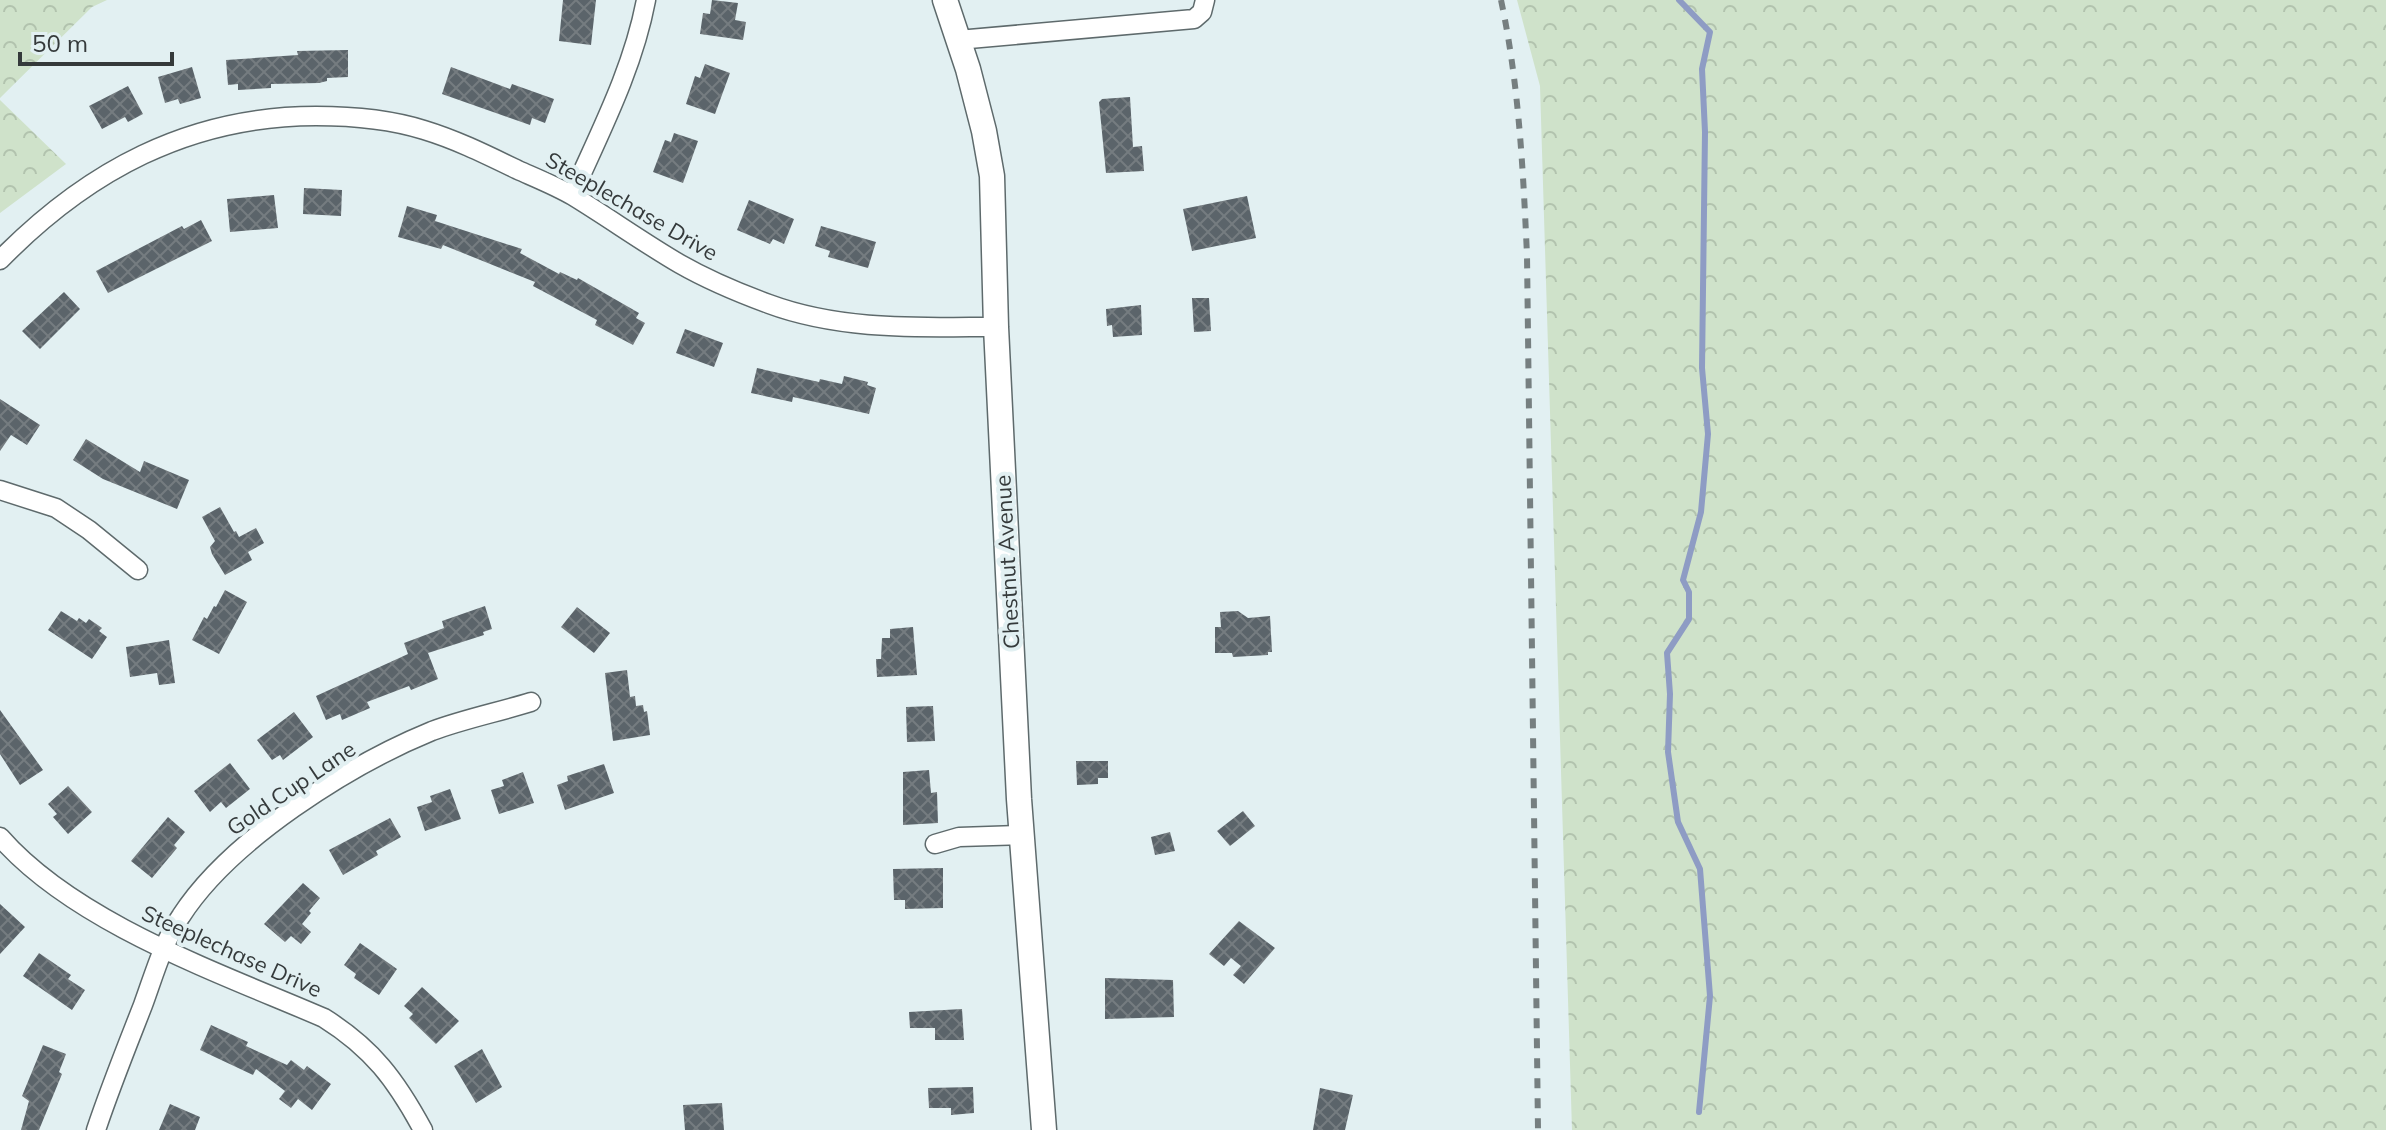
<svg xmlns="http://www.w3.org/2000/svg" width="2386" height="1130" viewBox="0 0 2386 1130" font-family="Mulish,sans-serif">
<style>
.forest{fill:url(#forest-crowns)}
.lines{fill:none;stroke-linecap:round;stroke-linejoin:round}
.stream{stroke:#8e9cc4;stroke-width:6}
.building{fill:url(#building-cross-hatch)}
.street-casing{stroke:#5e6a6c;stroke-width:21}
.secondary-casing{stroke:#5e6a6c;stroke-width:27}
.street{stroke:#fff;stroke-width:18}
.secondary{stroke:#fff;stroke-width:24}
.rail{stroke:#767f80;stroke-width:6;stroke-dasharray:10 10;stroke-linecap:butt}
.labels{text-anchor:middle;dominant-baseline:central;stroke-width:8;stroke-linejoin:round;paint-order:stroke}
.street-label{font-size:22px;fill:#353a3b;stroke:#e2f0f2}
</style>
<defs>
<pattern id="forest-crowns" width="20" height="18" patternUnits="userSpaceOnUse" patternTransform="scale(2)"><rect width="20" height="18" fill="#cfe2ca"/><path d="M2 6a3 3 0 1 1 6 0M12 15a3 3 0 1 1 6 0" fill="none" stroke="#b2c3ae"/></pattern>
<pattern id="building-cross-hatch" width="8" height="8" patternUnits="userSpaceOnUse" patternTransform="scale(2)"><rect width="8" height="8" fill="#5b646a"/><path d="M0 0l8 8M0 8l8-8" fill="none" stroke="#757c80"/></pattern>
</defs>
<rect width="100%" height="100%" fill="#e2f0f2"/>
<path class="forest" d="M 0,0 L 107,0 L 92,7 L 0,98 Z
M 1517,0 L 2386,0 L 2386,1130 L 1572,1130 L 1540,86 Z
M 0,100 L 66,164 L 0,213 Z"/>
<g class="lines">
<path class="stream" d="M 1679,0 L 1710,32 L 1702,69 L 1705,132 L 1702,368 L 1708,434 L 1701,512 L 1683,580 L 1689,592 L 1689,619 L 1667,653 L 1670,694 L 1668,752 L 1678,822 L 1700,869 L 1710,996 L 1699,1112"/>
</g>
<path class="building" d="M 563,0 L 596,0 L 591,45 L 559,41 Z
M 712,0 L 738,3 L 735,20 L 746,22 L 743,40 L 700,34 L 703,13 L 710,14 Z
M 348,50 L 348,77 L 327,78 L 327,81 L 319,83 L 271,84 L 271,88 L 238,90 L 238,84 L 228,85 L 226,60 L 298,55 L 297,51 Z
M 705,64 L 730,73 L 715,114 L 686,104 L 695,76 L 700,78 Z
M 192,67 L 201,98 L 180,104 L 178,99 L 165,103 L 158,77 Z
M 451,67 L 510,89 L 512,84 L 554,99 L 545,123 L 532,118 L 530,125 L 442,94 Z
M 128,86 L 143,114 L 128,122 L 125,117 L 102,129 L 89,106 Z
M 1130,97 L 1133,147 L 1142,146 L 1144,171 L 1106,173 L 1099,102 L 1102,99 Z
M 674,133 L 698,141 L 683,183 L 653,172 L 665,140 L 671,142 Z
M 304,188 L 342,190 L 341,216 L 303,214 Z
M 274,195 L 278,228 L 230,232 L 227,199 Z
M 1247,196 L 1256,238 L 1192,251 L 1183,209 Z
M 749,200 L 794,219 L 784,244 L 773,239 L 770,244 L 737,230 Z
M 407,206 L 437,215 L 435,221 L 522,249 L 520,253 L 559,274 L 560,272 L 577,280 L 578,278 L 639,313 L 636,318 L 645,323 L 633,345 L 595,325 L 597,320 L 533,286 L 535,282 L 443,245 L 441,249 L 398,237 Z
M 201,220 L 212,241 L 108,293 L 96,271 L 182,226 L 184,229 Z
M 821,226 L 876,242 L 868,268 L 828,257 L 830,251 L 815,246 Z
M 64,292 L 80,309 L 40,349 L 22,331 Z
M 1192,298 L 1209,298 L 1211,331 L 1194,332 Z
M 1141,305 L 1142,335 L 1113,337 L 1112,325 L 1107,326 L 1106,309 Z
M 685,329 L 723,343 L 714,367 L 676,353 Z
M 757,368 L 819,382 L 820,379 L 842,384 L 844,376 L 868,382 L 867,385 L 876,388 L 869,414 L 793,397 L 792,402 L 751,393 Z
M 0,399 L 40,425 L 27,445 L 11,435 L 0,451 Z
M 86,439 L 140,472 L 144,461 L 189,480 L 177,509 L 103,479 L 73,460 Z
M 220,507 L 234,532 L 236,531 L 239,537 L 256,528 L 264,543 L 248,552 L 252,560 L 225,575 L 212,554 L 210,547 L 215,541 L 202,517 Z
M 225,590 L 247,602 L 219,654 L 192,640 L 204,617 L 207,619 L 214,606 L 216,607 Z
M 485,606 L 492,629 L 483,632 L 484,635 L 428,653 L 438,679 L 411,690 L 409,686 L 367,702 L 370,708 L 342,720 L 340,714 L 326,720 L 316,696 L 408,654 L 404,643 L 444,628 L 442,621 Z
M 577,607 L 610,633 L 594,653 L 561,627 Z
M 61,611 L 77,621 L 79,618 L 86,623 L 89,619 L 102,628 L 99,631 L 107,637 L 92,659 L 48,630 Z
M 1238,611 L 1248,618 L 1270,616 L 1272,652 L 1268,652 L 1268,655 L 1233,657 L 1232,653 L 1215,653 L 1215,627 L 1221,627 L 1220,612 Z
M 913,627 L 917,675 L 877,677 L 876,659 L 881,659 L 882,638 L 890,638 L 890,629 Z
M 169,640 L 175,683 L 159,685 L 157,673 L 130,677 L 126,647 Z
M 627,670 L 630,697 L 635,696 L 636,706 L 643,705 L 644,712 L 647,711 L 650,735 L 613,741 L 605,673 Z
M 933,706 L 935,741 L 907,742 L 906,707 Z
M 0,710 L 43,770 L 20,785 L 0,754 Z
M 294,712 L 313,737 L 283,760 L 280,755 L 272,760 L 257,740 Z
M 1076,761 L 1108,761 L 1108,778 L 1098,778 L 1098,784 L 1077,785 Z
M 230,763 L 250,789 L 226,808 L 221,802 L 210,812 L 194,791 Z
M 604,764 L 614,793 L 565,810 L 557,785 L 568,781 L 567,776 Z
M 929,770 L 931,793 L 937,792 L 938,823 L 903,825 L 903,772 Z
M 523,772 L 534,803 L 499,814 L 491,790 L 504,786 L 502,780 Z
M 68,786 L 92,812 L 68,834 L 53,817 L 57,814 L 48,804 Z
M 450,789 L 461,819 L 425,831 L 417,807 L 432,802 L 430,796 Z
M 1243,811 L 1255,826 L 1230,846 L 1217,831 Z
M 168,817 L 185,832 L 174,845 L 177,848 L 152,878 L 131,861 Z
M 390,818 L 401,837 L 376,851 L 378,855 L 343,875 L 329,850 Z
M 1170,832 L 1175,851 L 1155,855 L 1151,837 Z
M 943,868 L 943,908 L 905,909 L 905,900 L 894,900 L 893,869 Z
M 303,883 L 320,898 L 309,911 L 311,913 L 302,924 L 311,932 L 301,944 L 291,936 L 285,942 L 264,924 Z
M 0,904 L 25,927 L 0,954 Z
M 1239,921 L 1275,948 L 1244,984 L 1233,975 L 1241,966 L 1231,958 L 1224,966 L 1209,954 Z
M 360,943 L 397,969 L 379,995 L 354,978 L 356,974 L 344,965 Z
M 39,953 L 71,975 L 68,979 L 85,990 L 72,1010 L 23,976 Z
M 1105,978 L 1173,980 L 1174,1017 L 1105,1019 Z
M 422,987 L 459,1021 L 436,1044 L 409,1018 L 413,1014 L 404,1006 Z
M 962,1009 L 964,1040 L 935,1040 L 935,1028 L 910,1028 L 909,1012 Z
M 211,1025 L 248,1042 L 246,1046 L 287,1065 L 291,1060 L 304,1070 L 307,1066 L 331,1084 L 312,1110 L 298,1099 L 291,1108 L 279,1099 L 285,1091 L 256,1069 L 253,1075 L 200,1050 Z
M 43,1045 L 66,1054 L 59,1072 L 62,1074 L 39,1130 L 21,1130 L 29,1101 L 22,1096 Z
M 482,1049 L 502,1087 L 476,1103 L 454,1066 Z
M 973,1087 L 974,1113 L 951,1115 L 951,1108 L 929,1108 L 928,1088 Z
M 1320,1088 L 1353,1095 L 1345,1130 L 1313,1130 Z
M 722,1103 L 724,1130 L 685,1130 L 683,1105 Z
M 170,1104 L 200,1117 L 195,1130 L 159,1130 Z"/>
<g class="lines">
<defs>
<path id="street" d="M 958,40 L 1194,19 L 1202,12 L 1205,0
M 572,195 C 600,132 633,69 646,0
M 0,260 C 87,171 189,116 316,116 C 351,116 389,119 424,130 C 457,140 487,155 518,170 C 536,178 556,186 573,196 C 609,218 644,243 680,264 C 708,280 739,293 769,304 C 842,331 920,327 996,327
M 0,490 L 56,508 L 89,530 L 138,570
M 0,837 C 75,923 220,973 324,1018 C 372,1048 396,1080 423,1130
M 935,844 L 959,837 L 1022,835
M 96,1130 C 110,1088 127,1046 143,1005 C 154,975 163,942 181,916 C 230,840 349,765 432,731 C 464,719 499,712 531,702"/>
<path id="secondary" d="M 945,0 L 968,69 L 984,131 L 992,176 L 996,327 L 1019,799 L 1044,1130"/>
</defs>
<use href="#street" class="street-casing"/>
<use href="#secondary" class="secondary-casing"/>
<use href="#street" class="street"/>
<use href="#secondary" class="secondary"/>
<path class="rail" d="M 1501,0 C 1519,84 1523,169 1527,255 L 1538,1130"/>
</g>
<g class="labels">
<g class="street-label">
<text transform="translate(632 206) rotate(30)">Steeplechase Drive</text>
<text transform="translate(1007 562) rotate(-93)">Chestnut Avenue</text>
<text transform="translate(291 788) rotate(-34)">Gold Cup Lane</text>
<text transform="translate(232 951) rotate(24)">Steeplechase Drive</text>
</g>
</g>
<path d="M20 52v12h152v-12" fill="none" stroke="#353a3b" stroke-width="4"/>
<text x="32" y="52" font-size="24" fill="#353a3b" stroke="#e2f0f2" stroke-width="6" paint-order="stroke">50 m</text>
</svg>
